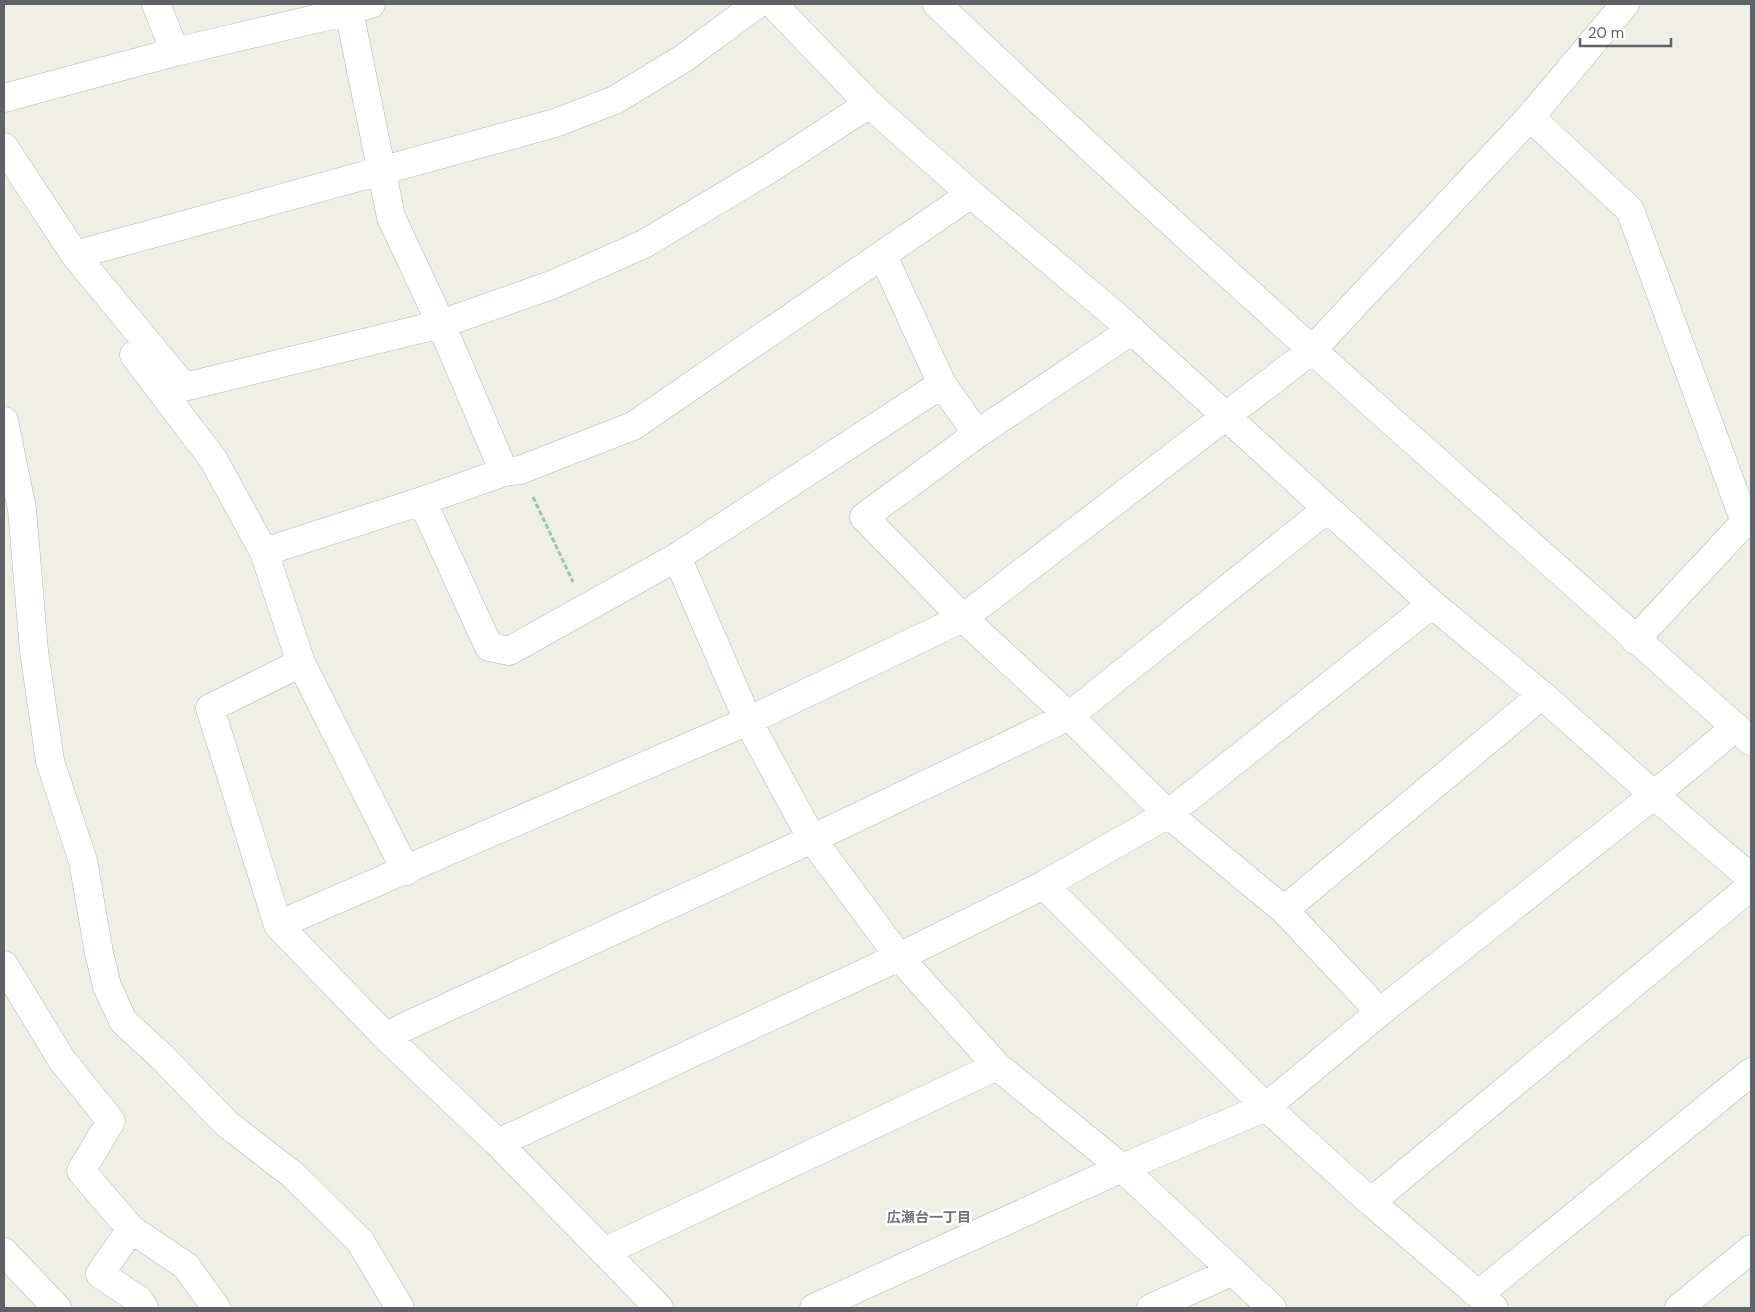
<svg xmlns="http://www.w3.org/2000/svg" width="1755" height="1312" viewBox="0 0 1755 1312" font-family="'DM Sans','Noto Sans JP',sans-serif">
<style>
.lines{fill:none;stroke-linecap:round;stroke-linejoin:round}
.minor-casing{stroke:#b4b7ba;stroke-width:29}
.path{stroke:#a0c4ac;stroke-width:3;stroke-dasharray:5 2.5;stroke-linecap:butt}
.minor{stroke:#fff;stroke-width:28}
.labels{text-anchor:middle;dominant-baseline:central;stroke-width:5;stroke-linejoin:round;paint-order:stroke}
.neighbourhood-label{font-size:14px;font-weight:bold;fill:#707378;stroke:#fff}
</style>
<rect width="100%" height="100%" fill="#efeee7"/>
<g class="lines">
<defs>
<path id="minor" d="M 156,4 L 175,52
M 773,4 L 869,104 L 971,194 L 1116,316 L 1432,604 L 1542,695 L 1654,795 L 1751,878
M 937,4 C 1090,150 1247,292 1405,433 C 1520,536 1635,639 1751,741
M 4,98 L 175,52 L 349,11 L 371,4
M 1530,117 L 1630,210 L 1745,522 L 1635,640
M 4,147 L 75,255 L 184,387 L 441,324 L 554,284 L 644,244 L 771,168 L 869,104
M 75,255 L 555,123 L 615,100 L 684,58 L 757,4
M 134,355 L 213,459 L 264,552 L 301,663 L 406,871
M 942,384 L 977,434 L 864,517 L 963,618 L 1069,716 L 1168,814 L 1284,910 L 1380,1012
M 4,421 L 22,509 L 34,651 L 50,761 L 83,861 L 99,953 L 107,986 L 123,1021 L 162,1057 L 227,1124 L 293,1175 L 360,1241 L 400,1308
M 977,434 L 1132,330
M 504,472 L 520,470 L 633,426 L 971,194
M 422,501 L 489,647 L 509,651 L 677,557 L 942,384 L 883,256
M 264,552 L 422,501 L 504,472 L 441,324 L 391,217 L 349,11
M 677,557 L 748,721 L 812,839 L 899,957 L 997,1066 L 1122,1168 L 1272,1308
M 301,663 L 210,708 L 278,925 L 385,1036 L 498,1143 L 659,1308
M 1044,885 L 1266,1107 L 1371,1202 L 1494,1308
M 1284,910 L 1542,695
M 278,925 L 748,721 L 963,618 L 1312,350 L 1530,117 L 1625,4
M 4,965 L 62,1060 L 111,1121 L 81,1171 L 131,1229 L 186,1266 L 216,1308
M 385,1036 L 812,839 L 1069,716 L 1327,509
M 498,1143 L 899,957 L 1044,885 L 1168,814 L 1432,604
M 1371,1202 L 1751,886
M 131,1229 L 100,1274 L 139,1300 L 144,1308
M 4,1252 L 57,1308
M 604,1252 L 997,1066
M 1479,1294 L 1751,1072
M 814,1308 L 1122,1168 L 1266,1107 L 1380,1012 L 1654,795 L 1736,727
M 1151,1308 L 1233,1271
M 1679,1308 L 1751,1249"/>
</defs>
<use href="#minor" class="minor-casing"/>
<path class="path" d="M 533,497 L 573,582"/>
<use href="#minor" class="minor"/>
</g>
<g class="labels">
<g class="neighbourhood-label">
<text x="929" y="1217">広瀬台一丁目</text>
</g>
</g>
<rect width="1755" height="1312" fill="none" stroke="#5f6266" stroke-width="10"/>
<path d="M1580 38v8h91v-8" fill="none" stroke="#5f6266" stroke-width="2.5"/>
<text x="1588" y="38" font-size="15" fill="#5f6266" stroke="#ffffff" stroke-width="4" paint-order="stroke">20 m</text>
</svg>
